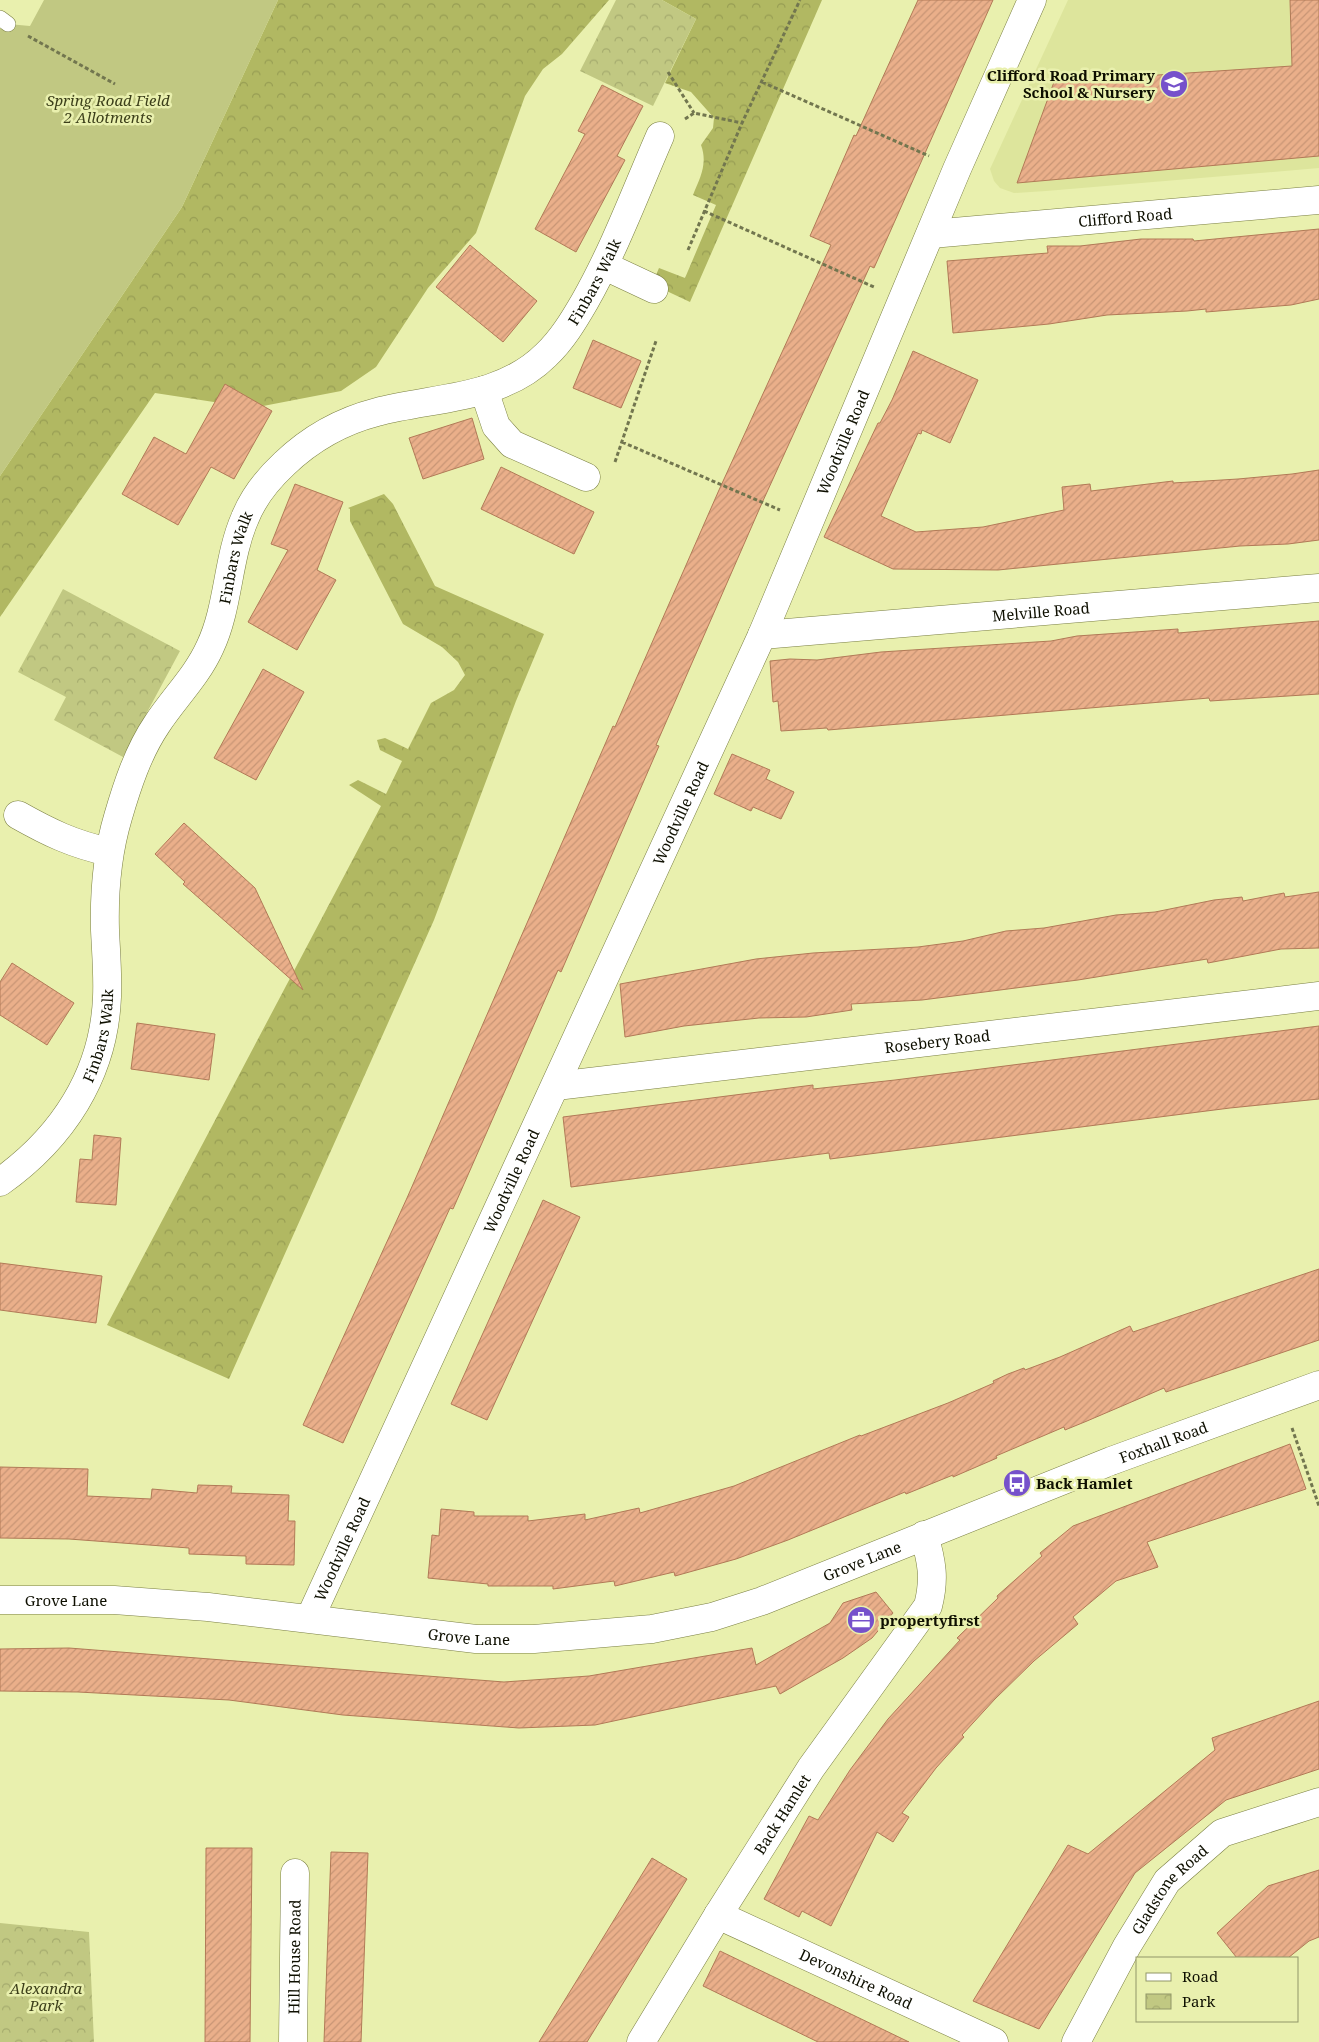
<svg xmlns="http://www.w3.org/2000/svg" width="1319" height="2042" viewBox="0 0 1319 2042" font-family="'Noto Serif',serif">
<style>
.built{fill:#dde59c}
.forest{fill:url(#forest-crowns)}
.park{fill:url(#park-crowns)}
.garden{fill:#c1c882}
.building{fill:url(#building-hatch);stroke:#b17a57}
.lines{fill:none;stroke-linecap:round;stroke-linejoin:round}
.service-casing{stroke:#7a7f42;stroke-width:16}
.minor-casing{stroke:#7a7f42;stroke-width:29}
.tertiary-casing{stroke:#7a7f42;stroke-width:29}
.secondary-casing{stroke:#7a7f42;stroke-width:29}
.path{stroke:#72764f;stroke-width:3;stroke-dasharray:4 2.5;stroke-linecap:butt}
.service{stroke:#fff;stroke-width:15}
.minor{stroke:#fff;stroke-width:28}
.tertiary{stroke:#fff;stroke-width:28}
.secondary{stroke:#fff;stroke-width:28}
.labels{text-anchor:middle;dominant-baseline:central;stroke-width:5;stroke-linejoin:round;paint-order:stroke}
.poi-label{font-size:15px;font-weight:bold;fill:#0e0f00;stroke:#e9f0ae;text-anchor:start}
.park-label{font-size:15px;font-style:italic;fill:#3c3f1a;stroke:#e9f0ae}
.street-label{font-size:15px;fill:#0e0f00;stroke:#e9f0ae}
</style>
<defs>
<pattern id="forest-crowns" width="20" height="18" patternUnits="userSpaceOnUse" patternTransform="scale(1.25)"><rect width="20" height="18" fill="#b1b862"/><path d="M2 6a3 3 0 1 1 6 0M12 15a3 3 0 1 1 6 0" fill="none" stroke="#979d53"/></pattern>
<pattern id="park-crowns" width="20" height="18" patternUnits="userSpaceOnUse" patternTransform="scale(1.25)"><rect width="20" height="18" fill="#c1c882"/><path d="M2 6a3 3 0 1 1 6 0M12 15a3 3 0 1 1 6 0" fill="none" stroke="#a5ab6e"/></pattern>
<pattern id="building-hatch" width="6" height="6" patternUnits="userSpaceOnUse" patternTransform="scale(1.25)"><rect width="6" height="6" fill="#eaaf8a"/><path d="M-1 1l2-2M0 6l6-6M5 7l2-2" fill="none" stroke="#c89575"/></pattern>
</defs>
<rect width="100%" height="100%" fill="#e9f0ae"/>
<path class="built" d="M 1068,0 L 1319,0 L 1319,168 L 1046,191 L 1014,193 L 1000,188 L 994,181 L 990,169 Z"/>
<path class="forest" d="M 278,0 L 609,0 L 562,54 L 543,69 L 525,96 L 476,233 L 428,288 L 376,367 L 341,391 L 253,408 L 155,393 L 0,617 L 0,476 L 182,207 Z
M 662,0 L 822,0 L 690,302 L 656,286 L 653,282 L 659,268 L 685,278 L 716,205 L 693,195 C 700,178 708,164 701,145 L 713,128 L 714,118 L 691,92 L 665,83 L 696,19 Z
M 384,494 L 393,504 L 435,586 L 544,634 L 516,701 L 434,920 L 229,1379 L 107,1325 L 381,806 L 349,785 L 358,780 L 386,794 L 402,761 L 380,750 L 377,740 L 385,738 L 408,749 L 431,703 L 454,690 L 465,675 L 458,662 L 442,647 L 403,624 L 350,521 L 350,509 L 348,508 Z"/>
<path class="park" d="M 616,0 L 662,0 L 696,19 L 653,106 L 580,71 Z
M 63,589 L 180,651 L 123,757 L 54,720 L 66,697 L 18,672 Z
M 0,1923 L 89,1932 L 94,2042 L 0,2042 Z"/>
<path class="garden" d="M 44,0 L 278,0 L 182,207 L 0,476 L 0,29 L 8,24 L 30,26 Z"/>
<path class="building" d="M 918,0 L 993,0 L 874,268 L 870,266 L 762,503 L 656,745 L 659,746 L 561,972 L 558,970 L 453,1209 L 450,1208 L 343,1443 L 303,1425 L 407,1198 L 613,726 L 615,727 L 719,490 L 831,245 L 810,236 L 854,135 L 856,136 Z
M 1290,0 L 1319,0 L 1319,156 L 1017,183 L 1054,82 L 1292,66 Z
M 602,85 L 643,106 L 617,156 L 625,160 L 576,252 L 535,229 L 585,134 L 578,131 Z
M 1319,229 L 1319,299 L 1291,305 L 1206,312 L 1206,309 L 1187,311 L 1107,315 L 1049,324 L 953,333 L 947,261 L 1048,253 L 1047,246 L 1080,246 L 1141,239 L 1193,239 L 1194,241 Z
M 470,245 L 537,301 L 503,342 L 436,287 Z
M 593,340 L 641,361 L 621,408 L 573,388 Z
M 913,351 L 978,380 L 950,443 L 922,430 L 921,434 L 918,433 L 881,516 L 916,532 L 983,527 L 1064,510 L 1062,487 L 1090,484 L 1091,491 L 1173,481 L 1173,483 L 1238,479 L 1292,474 L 1319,470 L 1319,540 L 1288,544 L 1240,546 L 998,570 L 893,569 L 824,537 L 878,423 L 880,423 L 892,400 Z
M 225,384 L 272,411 L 234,479 L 211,467 L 178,525 L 122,494 L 154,437 L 186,454 Z
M 472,418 L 484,459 L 423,479 L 409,438 Z
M 501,467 L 594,512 L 574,554 L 481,509 Z
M 295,484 L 343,502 L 317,570 L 336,580 L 297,650 L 248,622 L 288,550 L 271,544 Z
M 1319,621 L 1319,694 L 1210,701 L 1209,698 L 828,730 L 827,728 L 781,731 L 778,701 L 773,702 L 770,661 L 790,659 L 817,660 L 881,652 L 1051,641 L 1077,636 L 1178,629 L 1178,633 Z
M 263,669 L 304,692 L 256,780 L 214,758 Z
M 732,754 L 770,770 L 766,779 L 794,792 L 781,819 L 753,807 L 751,811 L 714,794 Z
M 184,823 L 255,888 L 303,990 L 183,884 L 185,882 L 155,854 Z
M 1319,892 L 1319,948 L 1281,949 L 1208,963 L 1207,959 L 1078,980 L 922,1000 L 851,1004 L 852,1010 L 806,1017 L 759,1018 L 684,1026 L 625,1037 L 620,984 L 756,959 L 813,953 L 918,947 L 963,941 L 1006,931 L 1044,928 L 1116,915 L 1155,912 L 1214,900 L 1242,897 L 1243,901 L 1284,893 L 1285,897 Z
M 12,963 L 74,1003 L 47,1045 L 0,1015 L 0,982 Z
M 137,1023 L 215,1034 L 209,1080 L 131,1069 Z
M 1319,1026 L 1319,1099 L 1230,1108 L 830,1159 L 829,1153 L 571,1187 L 563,1117 L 813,1085 L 813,1089 L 895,1080 Z
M 94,1135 L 121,1138 L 116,1205 L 76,1202 L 80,1159 L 92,1160 Z
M 543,1200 L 580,1217 L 487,1420 L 451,1404 Z
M 0,1263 L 102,1276 L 96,1323 L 0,1310 Z
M 1319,1269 L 1319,1340 L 1166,1392 L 1164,1388 L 1087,1421 L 1065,1430 L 1064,1427 L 996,1456 L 997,1458 L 953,1477 L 953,1475 L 906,1494 L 905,1492 L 788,1540 L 736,1559 L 675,1576 L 674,1572 L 615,1586 L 614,1581 L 553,1589 L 553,1586 L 488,1586 L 488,1584 L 428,1578 L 432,1535 L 439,1536 L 441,1509 L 474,1512 L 474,1516 L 528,1516 L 528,1521 L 585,1514 L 585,1520 L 639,1508 L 640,1513 L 734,1486 L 860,1435 L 861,1436 L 948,1403 L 994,1383 L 993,1381 L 1008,1374 L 1024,1368 L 1025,1370 L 1060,1357 L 1130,1326 L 1133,1332 Z
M 1290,1444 L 1306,1489 L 1147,1542 L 1158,1567 L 1116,1581 L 1073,1617 L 1078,1624 L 1034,1661 L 995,1699 L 962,1735 L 964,1737 L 936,1768 L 902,1813 L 909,1817 L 893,1842 L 877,1832 L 831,1926 L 802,1911 L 799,1917 L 764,1899 L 809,1816 L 818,1820 L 850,1770 L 888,1719 L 960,1640 L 957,1638 L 998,1598 L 997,1596 L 1042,1556 L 1040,1553 L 1073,1526 Z
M 0,1467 L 88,1469 L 87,1496 L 151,1499 L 152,1489 L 197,1493 L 198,1485 L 232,1486 L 231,1493 L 289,1495 L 288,1521 L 295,1521 L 294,1565 L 246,1564 L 246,1556 L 189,1554 L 189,1548 L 69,1539 L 0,1538 Z
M 876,1592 L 893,1613 L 872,1638 L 843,1658 L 780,1694 L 776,1686 L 595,1725 L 519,1728 L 343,1715 L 229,1700 L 78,1692 L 0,1691 L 0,1649 L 69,1648 L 504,1682 L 589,1676 L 752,1648 L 756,1665 L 830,1623 L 843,1603 Z
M 1319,1701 L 1319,1769 L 1226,1800 L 1135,1873 L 1039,2029 L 973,2001 L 1068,1845 L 1088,1854 L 1215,1750 L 1212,1738 Z
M 206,1848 L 252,1848 L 250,2042 L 205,2042 Z
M 331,1852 L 368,1853 L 361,2042 L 324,2042 Z
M 652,1858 L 687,1879 L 587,2042 L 539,2042 Z
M 1319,1870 L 1319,1937 L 1309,1941 L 1288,1958 L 1237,1958 L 1217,1933 L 1268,1886 Z
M 720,1951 L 909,2042 L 818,2042 L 703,1986 Z"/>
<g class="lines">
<defs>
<path id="service" d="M 0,18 L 8,24"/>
<g id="minor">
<path id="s1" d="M 931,234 L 1319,200"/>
<path d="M 605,266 L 654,289"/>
<path d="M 484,390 L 496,426 L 512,444 L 586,477"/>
<path id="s2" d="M 762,635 L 1319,588"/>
<path d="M 18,815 C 50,833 73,844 109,852"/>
<path id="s3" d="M 556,1086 L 1319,996"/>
<path id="s4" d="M 0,1182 C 62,1138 104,1075 107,997 C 108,975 106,952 105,930 C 104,892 107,854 118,817 C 127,786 138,752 157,724 C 174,698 197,676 210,647 C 229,607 227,559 245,518 C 253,498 269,478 284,464 C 310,439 342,421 377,412 C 434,397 501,400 546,355 C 562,340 574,320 585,301 C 615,248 636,191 660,136"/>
<path id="s5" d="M 310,1618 L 762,635 L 957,169 L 1032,0"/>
<path id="s6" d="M 718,1915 L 994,2042"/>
<path id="s7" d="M 293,2042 L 295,1873"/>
<path id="s8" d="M 1076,2042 L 1127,1946 L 1167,1881 L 1222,1833 L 1319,1802"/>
</g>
<g id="tertiary">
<path id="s9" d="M 641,2042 L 718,1915 L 811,1768 L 928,1606 C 935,1579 932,1562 924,1535"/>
</g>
<g id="secondary">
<path id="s10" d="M 0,1600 L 114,1600 L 208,1607 L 476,1639 L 534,1639 L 652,1629 L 712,1617 L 762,1601 L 1111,1461 L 1319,1385"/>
</g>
</defs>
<use href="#service" class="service-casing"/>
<use href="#minor" class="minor-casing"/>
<use href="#tertiary" class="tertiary-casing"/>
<use href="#secondary" class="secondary-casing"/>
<path class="path" d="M 28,36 L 115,84
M 668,72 L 694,113
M 762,82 L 929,156
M 685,119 L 694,113 L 742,123
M 704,211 L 874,287
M 688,250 L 742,123 L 800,0
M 622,442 L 780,510
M 615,462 L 656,341
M 1292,1428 L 1319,1506"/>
<use href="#service" class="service"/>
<use href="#minor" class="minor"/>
<use href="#tertiary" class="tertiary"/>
<use href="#secondary" class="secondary"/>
</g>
<defs>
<symbol id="school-disc" viewBox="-11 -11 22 22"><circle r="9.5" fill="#7651cb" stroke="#e9f0ae"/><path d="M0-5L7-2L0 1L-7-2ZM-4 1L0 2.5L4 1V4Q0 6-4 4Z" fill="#fff"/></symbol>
<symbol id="bus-disc" viewBox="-11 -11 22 22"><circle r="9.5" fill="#7651cb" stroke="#e9f0ae"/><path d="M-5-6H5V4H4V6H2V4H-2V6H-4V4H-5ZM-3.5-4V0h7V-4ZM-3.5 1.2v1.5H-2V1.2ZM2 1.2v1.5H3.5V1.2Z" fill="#fff"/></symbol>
<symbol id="office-disc" viewBox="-11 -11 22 22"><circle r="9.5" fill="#7651cb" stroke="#e9f0ae"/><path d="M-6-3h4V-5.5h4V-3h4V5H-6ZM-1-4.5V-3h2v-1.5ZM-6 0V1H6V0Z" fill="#fff"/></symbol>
</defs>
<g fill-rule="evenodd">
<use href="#school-disc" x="1158" y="68" width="32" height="32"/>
<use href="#bus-disc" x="1001" y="1467" width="32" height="32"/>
<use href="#office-disc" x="845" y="1604" width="32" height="32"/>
</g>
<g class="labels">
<g class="poi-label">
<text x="1155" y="75" text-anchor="end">Clifford Road Primary<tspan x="1155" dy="17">School &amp; Nursery</tspan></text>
<text x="1036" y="1483">Back Hamlet</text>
<text x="880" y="1620">propertyfirst</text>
</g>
<g class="park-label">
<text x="108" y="100">Spring Road Field<tspan x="108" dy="17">2 Allotments</tspan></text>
<text x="46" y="1988">Alexandra<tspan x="46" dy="17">Park</tspan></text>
</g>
<g class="street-label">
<text stroke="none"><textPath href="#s1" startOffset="195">Clifford Road</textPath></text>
<text stroke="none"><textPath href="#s4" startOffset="1176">Finbars Walk</textPath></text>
<text stroke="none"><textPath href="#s5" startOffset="1291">Woodville Road</textPath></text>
<text stroke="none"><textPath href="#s4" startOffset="691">Finbars Walk</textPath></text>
<text stroke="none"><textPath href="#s2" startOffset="280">Melville Road</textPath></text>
<text stroke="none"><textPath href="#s5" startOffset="886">Woodville Road</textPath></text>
<text stroke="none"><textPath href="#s4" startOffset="182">Finbars Walk</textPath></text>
<text stroke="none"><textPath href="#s3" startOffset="384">Rosebery Road</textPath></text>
<text stroke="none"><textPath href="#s5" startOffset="481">Woodville Road</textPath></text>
<text stroke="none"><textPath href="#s10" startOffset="1200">Foxhall Road</textPath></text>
<text stroke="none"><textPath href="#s5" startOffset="76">Woodville Road</textPath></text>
<text stroke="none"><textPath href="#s10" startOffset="876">Grove Lane</textPath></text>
<text stroke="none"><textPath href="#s10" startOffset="66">Grove Lane</textPath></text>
<text stroke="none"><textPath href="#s10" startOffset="471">Grove Lane</textPath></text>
<text stroke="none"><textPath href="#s9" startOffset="268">Back Hamlet</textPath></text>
<text stroke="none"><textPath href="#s8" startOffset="180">Gladstone Road</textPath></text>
<text stroke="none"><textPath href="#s7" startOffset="85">Hill House Road</textPath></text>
<text stroke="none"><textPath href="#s6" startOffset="152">Devonshire Road</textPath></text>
</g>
</g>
<rect x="1136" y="1957" width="162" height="65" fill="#e9f0ae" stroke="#919668"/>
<rect x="1146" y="1973" width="25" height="8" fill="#ffffff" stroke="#919668"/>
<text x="1182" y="1982" font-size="15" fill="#0e0f00">Road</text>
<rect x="1146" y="1994" width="25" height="15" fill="url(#park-crowns)" stroke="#919668"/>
<text x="1182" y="2007" font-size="15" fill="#0e0f00">Park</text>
</svg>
